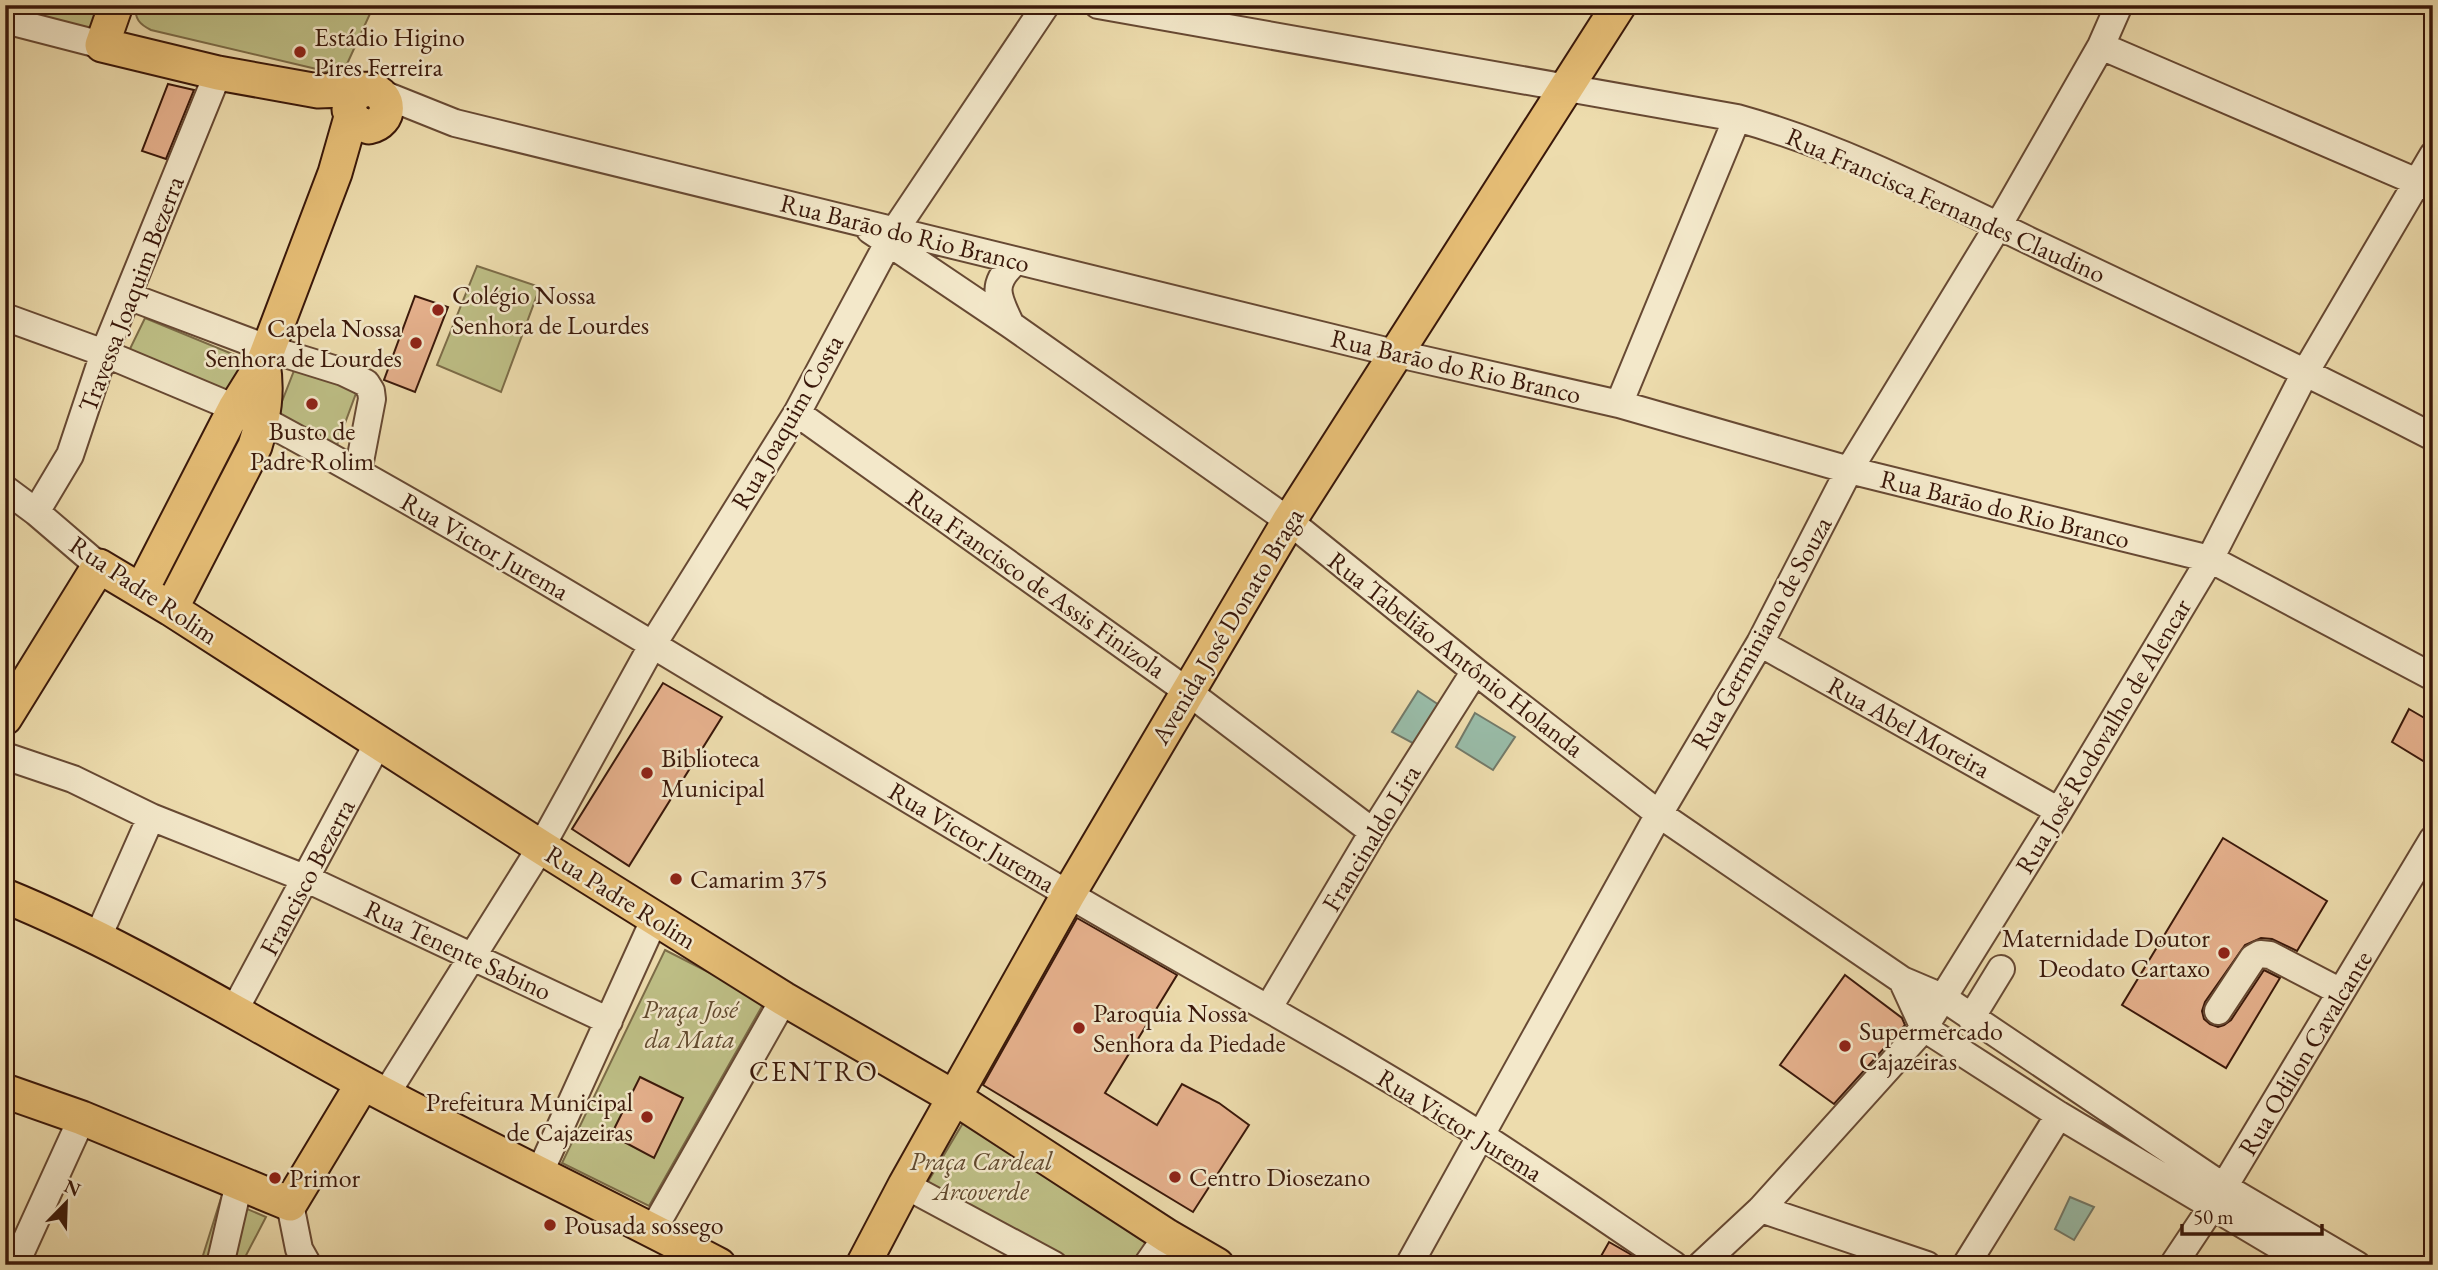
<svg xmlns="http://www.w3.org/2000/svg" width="2438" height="1270" viewBox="0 0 2438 1270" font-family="'EB Garamond',serif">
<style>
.green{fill:#bebf86;stroke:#7c6c48;stroke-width:2}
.water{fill:#99bca8;stroke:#737a69;stroke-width:2}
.building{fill:#e6b18d;stroke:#3a180a;stroke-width:2}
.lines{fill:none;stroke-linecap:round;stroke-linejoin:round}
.minor-casing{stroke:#674933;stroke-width:30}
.major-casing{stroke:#3a180a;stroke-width:37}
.minor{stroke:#f3e8ca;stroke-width:26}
.major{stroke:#e6be76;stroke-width:33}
.poi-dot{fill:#8f2418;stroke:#f3e8ca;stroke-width:2.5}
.labels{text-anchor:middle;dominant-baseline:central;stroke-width:5;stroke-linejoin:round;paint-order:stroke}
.poi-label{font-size:26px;fill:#3a180a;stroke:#f3e8ca;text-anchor:start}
.street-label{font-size:26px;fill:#3a180a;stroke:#f3e8ca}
.park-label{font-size:26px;font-style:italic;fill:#624a2f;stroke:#f3e8ca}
.neighbourhood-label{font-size:28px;letter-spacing:2px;fill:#3a180a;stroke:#f3e8ca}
</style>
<rect width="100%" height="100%" fill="#eddcad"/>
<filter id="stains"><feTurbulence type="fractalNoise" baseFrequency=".00286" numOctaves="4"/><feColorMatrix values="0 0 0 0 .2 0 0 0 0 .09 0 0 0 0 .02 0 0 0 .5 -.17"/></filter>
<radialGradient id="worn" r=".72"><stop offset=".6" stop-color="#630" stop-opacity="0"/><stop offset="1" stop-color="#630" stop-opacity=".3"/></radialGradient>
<path class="green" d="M 5,5 L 116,5 L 102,45 L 5,18 Z
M 135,5 L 374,5 L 342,75 L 151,30 C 139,24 135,19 135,5 Z
M 477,266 L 540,287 L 501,392 L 437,365 Z
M 145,318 L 247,360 L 229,404 L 126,357 Z
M 297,363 L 359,385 L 337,445 L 274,422 Z
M 665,950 L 765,1001 L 649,1206 L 562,1163 Z
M 963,1123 L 1150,1240 L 1136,1265 L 1068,1265 L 926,1185 Z
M 221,1198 L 266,1217 L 241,1265 L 200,1265 Z"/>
<path class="water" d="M 1418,691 L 1445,709 L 1420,747 L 1392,732 Z
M 1475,713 L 1515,737 L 1493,770 L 1456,747 Z
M 2070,1197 L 2094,1207 L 2074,1240 L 2055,1229 Z"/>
<path class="building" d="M 168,84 L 194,90 L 166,159 L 142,151 Z
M 415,296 L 448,307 L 415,392 L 384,380 Z
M 663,683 L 722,717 L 629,866 L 572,829 Z
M 2409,709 L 2433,723 L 2433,767 L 2392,742 Z
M 2223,838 L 2327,901 L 2297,951 L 2272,939 L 2261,938 L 2245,945 L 2205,1002 L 2202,1011 L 2204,1019 L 2210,1024 L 2218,1027 L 2224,1025 L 2231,1020 L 2264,970 L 2280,978 L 2226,1068 L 2122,1005 Z
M 1077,918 L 1177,975 L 1105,1093 L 1157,1125 L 1182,1084 L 1219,1103 L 1249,1125 L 1193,1212 L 983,1085 Z
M 1845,975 L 1902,1018 L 1905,1025 L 1834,1104 L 1780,1065 Z
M 640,1077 L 683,1098 L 654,1158 L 611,1135 Z
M 1609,1242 L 1630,1254 L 1645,1265 L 1596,1265 Z"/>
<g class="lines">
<defs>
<path id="minor" d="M 1098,5 L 1737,118 C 1842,147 1938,197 2036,244 C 2169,307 2302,369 2433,437
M 5,20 L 102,45
M 2101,46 L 2431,188
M 375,91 L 455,123 L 1394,353 L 1619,404 L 1849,470 L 2210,559 L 2433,677
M 870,230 L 1011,325 L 1289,521 L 1475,671 L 1659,814 L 1902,980 L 1942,997 L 2224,1187 L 2357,1265
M 128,296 L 269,349 L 343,372 L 366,383 L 371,391 L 372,399 L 358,472
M 5,317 L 104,353 L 235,408
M 1011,325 C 997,296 990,284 1016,261
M 1619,404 L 1737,118
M 797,413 L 1187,691 L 1373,832
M 263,420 C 537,568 799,737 1068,894 C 1206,975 1347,1050 1482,1136 C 1547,1178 1610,1222 1674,1265
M 5,489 L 36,512 L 99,566
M 36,512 L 70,455 L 104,353 L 218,73
M 1760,643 L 2059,811
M 5,756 L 73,779 L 151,817 L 307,879 L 609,1021
M 97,939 L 151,817
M 1902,980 L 1924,1028 L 2059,1115 L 2311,1265
M 1269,1007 L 1373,832 L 1475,671
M 234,1011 L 378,743
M 2218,1011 L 2253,958 L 2260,954 L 2270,955 L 2341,992
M 1971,1018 L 2001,969
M 386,1094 L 541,847 L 653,644 L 797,413 L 895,230 L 1046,5
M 539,1174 L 655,918
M 905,1185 L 1054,1265
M 290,1204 L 299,1249 L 308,1265
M 1761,1209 L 1927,1265
M 653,1230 L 784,999
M 15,1265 L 82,1118
M 220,1265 L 239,1183
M 1147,1265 L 1167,1236
M 1409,1265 L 1659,814 L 1760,643 L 1849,470 L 1998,226 L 2101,46 L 2119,5
M 1701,1265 L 1761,1209 L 1924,1028 L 2059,811 L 2210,559 L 2306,371 L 2433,155
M 1966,1265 L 2059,1115
M 2173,1265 L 2213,1205 L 2433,839"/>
<path id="major" d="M 116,5 L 102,45 L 218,73 L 318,91 L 370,89 C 392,95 392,122 369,127 L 355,122 L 349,110 C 350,97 357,90 370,89
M 141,591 L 235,408 L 263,363 L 335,173 L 351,117
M 171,609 L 255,446 C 264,417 268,392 263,363
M 5,718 L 99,566 L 171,609 L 541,847 L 784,999 L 955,1098 L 1167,1236 L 1217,1265
M 5,896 C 130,947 245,1020 363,1083 C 481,1146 601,1203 719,1265
M 5,1091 L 82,1118 L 290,1204 L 363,1083
M 863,1265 L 905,1185 L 1068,895 L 1289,521 L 1619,5"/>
</defs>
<use href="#minor" class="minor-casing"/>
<use href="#major" class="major-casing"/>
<use href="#minor" class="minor"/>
<use href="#major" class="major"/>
</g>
<g class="poi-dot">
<circle cx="300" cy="52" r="7"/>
<circle cx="438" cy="310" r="7"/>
<circle cx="416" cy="343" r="7"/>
<circle cx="312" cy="404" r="7"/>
<circle cx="647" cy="773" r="7"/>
<circle cx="676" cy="879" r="7"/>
<circle cx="2224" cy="953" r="7"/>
<circle cx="1079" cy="1028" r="7"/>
<circle cx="1845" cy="1046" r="7"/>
<circle cx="647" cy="1117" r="7"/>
<circle cx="1175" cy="1177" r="7"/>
<circle cx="275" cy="1178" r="7"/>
<circle cx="550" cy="1225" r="7"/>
</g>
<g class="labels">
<g class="poi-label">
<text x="314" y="37">Estádio Higino<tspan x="314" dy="30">Pires Ferreira</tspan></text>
<text x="452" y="295">Colégio Nossa<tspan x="452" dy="30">Senhora de Lourdes</tspan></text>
<text x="402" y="328" text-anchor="end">Capela Nossa<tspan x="402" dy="30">Senhora de Lourdes</tspan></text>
<text x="312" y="431" text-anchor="middle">Busto de<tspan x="312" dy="30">Padre Rolim</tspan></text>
<text x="661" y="758">Biblioteca<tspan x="661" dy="30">Municipal</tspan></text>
<text x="690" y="879">Camarim 375</text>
<text x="2210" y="938" text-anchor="end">Maternidade Doutor<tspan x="2210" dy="30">Deodato Cartaxo</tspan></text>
<text x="1093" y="1013">Paroquia Nossa<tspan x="1093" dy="30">Senhora da Piedade</tspan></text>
<text x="1859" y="1031">Supermercado<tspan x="1859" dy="30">Cajazeiras</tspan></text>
<text x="633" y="1102" text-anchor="end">Prefeitura Municipal<tspan x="633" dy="30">de Cajazeiras</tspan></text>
<text x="1189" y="1177">Centro Diosezano</text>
<text x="289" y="1178">Primor</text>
<text x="564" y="1225">Pousada sossego</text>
</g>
<g class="street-label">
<text transform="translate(1946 205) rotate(24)">Rua Francisca Fernandes Claudino</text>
<text transform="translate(905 233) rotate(14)">Rua Barāo do Rio Branco</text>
<text transform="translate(131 294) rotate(-69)">Travessa Joaquim Bezerra</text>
<text transform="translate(1456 366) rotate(13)">Rua Barāo do Rio Branco</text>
<text transform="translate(787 422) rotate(-60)">Rua Joaquim Costa</text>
<text transform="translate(2005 509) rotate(14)">Rua Barāo do Rio Branco</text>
<text transform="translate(485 546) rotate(30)">Rua Victor Jurema</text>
<text transform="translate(1036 583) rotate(35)">Rua Francisco de Assis Finizola</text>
<text transform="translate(144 590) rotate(34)">Rua Padre Rolim</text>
<text transform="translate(1227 626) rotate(-59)">Avenida José Donato Braga</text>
<text transform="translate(1761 633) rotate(-61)">Rua Germiniano de Souza</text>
<text transform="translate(1456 654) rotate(38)">Rua Tabelião Antônio Holanda</text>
<text transform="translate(1909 727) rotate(29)">Rua Abel Moreira</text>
<text transform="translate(2103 736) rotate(-59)">Rua José Rodovalho de Alencar</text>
<text transform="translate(972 837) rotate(31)">Rua Victor Jurema</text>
<text transform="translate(1371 838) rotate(-59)">Francinaldo Lira</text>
<text transform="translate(307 877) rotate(-62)">Francisco Bezerra</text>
<text transform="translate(621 897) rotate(32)">Rua Padre Rolim</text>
<text transform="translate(458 950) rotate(25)">Rua Tenente Sabino</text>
<text transform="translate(2305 1053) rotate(-59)">Rua Odilon Cavalcante</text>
<text transform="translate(1460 1125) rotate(32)">Rua Victor Jurema</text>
</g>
<g class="park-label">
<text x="690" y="1009">Praça José<tspan x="690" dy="30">da Mata</tspan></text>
<text x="981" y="1161">Praça Cardeal<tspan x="981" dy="30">Arcoverde</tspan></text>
</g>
<g class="neighbourhood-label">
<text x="814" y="1071">CENTRO</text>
</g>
</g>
<rect width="2438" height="1270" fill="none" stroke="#eddcad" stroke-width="28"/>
<rect x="7" y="7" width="2424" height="1256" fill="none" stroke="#3a180a" stroke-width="3.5"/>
<rect x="14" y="14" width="2410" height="1242" fill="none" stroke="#3a180a" stroke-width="2"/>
<g transform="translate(66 1203) rotate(23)" stroke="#f3e8ca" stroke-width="5" paint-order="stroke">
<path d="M0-5L12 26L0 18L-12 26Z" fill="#3a180a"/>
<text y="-10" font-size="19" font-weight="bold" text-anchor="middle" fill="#3a180a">N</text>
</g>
<path d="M2182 1224v10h140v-10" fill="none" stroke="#3a180a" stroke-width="3.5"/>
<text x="2193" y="1224" font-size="21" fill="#3a180a" stroke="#f3e8ca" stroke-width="5" paint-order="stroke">50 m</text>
<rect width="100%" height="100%" filter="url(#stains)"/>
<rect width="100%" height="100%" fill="url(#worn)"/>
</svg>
